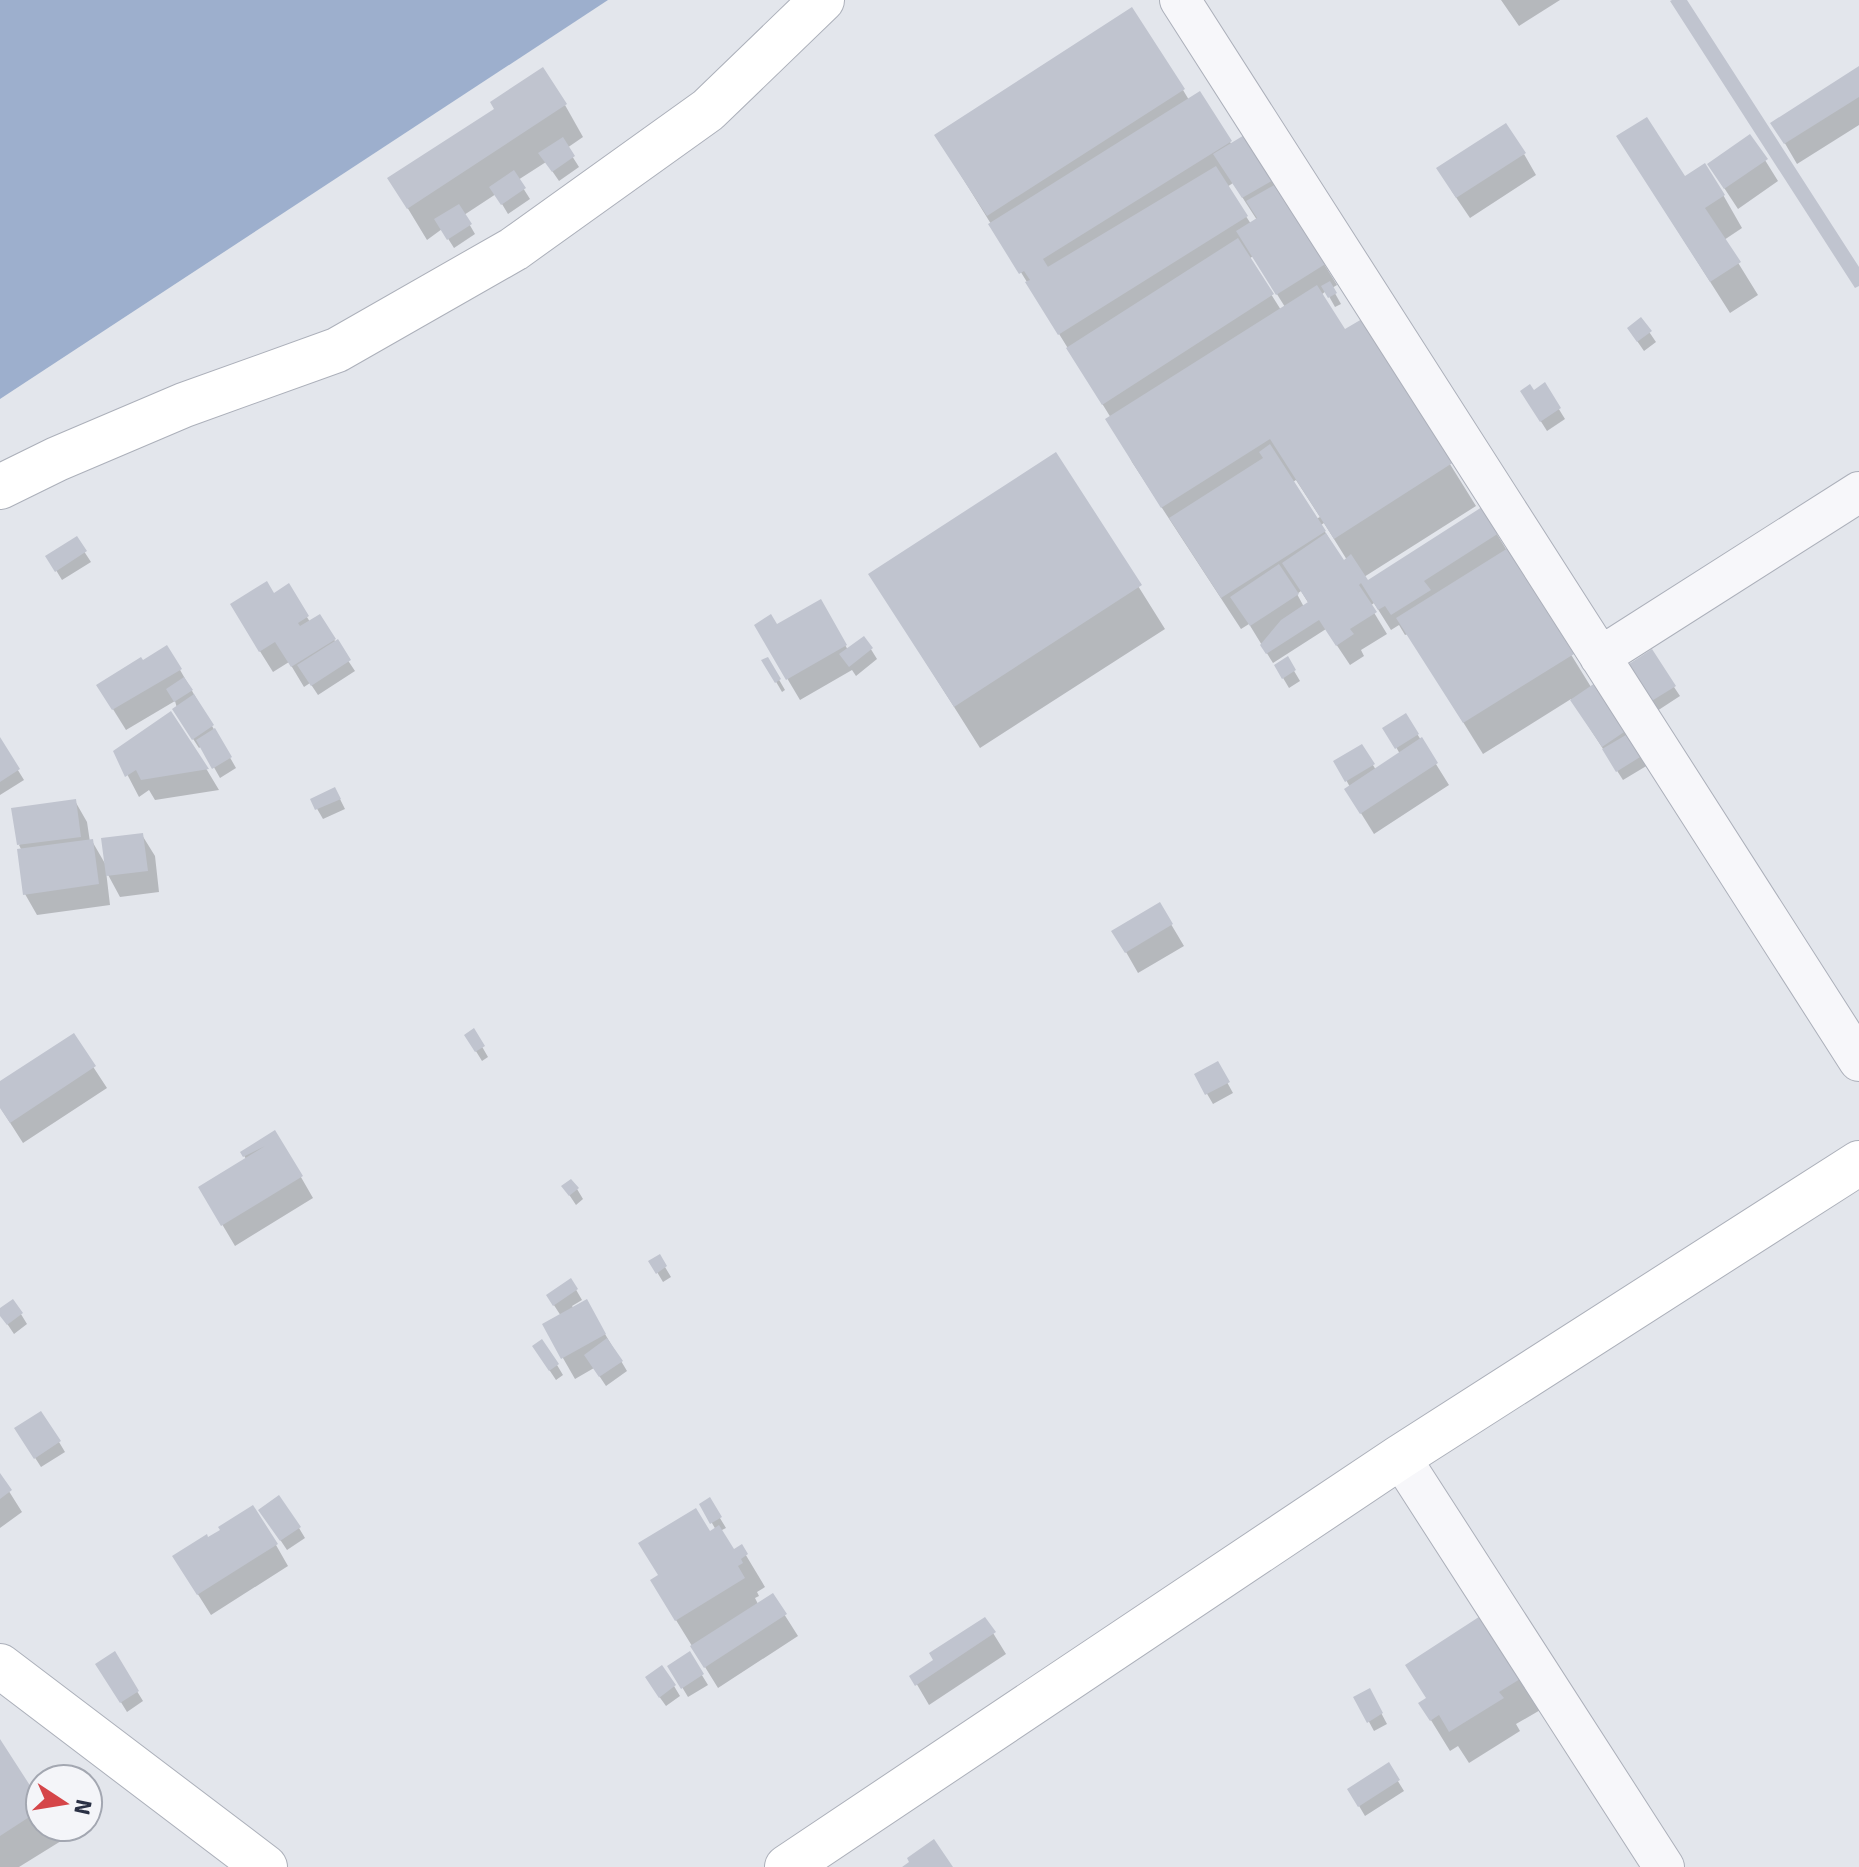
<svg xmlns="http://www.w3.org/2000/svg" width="1859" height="1867" viewBox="0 0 1859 1867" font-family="Signika,sans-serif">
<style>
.water{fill:#9dafcd}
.shadow{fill:#0003;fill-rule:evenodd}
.building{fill:#c0c4cf}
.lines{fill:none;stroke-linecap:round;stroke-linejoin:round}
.street-casing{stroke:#acb0ba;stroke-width:42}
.secondary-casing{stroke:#acb0ba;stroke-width:46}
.street{stroke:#f7f7fa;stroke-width:40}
.secondary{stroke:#fff;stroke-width:44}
</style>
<rect width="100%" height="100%" fill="#e3e6ec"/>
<path class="water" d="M 0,0 L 608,0 L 0,399 Z"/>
<path class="shadow" d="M 1501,0 L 1560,0 L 1519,26 Z
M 1859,68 L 1859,125 L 1797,164 L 1773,123 Z
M 1183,90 L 1189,100 L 1199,94 L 1232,145 L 1245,136 L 1337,285 L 1332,288 L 1341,304 L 1335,307 L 1326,291 L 1321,295 L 1344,332 L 1361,321 L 1476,506 L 1364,577 L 1368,582 L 1482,510 L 1591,687 L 1597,684 L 1648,765 L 1623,780 L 1571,699 L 1483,754 L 1408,634 L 1405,635 L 1399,625 L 1391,630 L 1374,603 L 1370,606 L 1387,634 L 1361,650 L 1364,656 L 1350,665 L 1326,629 L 1273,663 L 1249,624 L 1241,629 L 1132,462 L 1111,418 L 936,135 ZM 1233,183 L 1257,220 L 1251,224 L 1227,187 ZM 1253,256 L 1285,307 L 1281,310 L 1249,259 ZM 1296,480 L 1320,517 L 1316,519 L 1293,482 ZM 1324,523 L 1347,560 L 1343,562 L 1321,525 ZM 1301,591 L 1309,604 L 1304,607 L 1297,594 Z
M 565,105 L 583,137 L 567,148 L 579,167 L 559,181 L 546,162 L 518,180 L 530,199 L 508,214 L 496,194 L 464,215 L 475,234 L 454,248 L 442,229 L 427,240 L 390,179 Z
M 1750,136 L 1778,181 L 1738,209 L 1709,165 Z
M 1618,137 L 1685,178 L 1722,193 L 1742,228 L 1724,240 L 1758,295 L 1730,313 Z
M 1524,154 L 1536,175 L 1470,218 L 1451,190 Z
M 1641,320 L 1656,342 L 1644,351 L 1635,338 Z
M 1544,385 L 1565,419 L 1547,431 L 1528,401 L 1533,392 Z
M 1056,455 L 1165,629 L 980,748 L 870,574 Z
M 76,539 L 91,562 L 62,580 L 48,557 Z
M 288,586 L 310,622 L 319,617 L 355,671 L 318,695 L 310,683 L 304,687 L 289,662 L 273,672 L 244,626 L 273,596 Z
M 820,602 L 848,650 L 864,638 L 877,659 L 856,676 L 852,670 L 800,700 L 756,626 L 776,627 Z
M 167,647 L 236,768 L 220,778 L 202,746 L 199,748 L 180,719 L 175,701 L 126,730 L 111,706 L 143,662 Z
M 767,659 L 785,690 L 782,692 L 764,661 Z
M 1287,659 L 1300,681 L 1289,688 L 1276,666 Z
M 1634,676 L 1674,687 L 1680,696 L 1657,711 Z
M 171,713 L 207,770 L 219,790 L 155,800 L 149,790 L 139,797 L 115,751 Z
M 1406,716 L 1449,785 L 1374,834 L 1359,810 L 1350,787 L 1336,762 L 1362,747 L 1376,770 L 1400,754 L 1385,728 Z
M 0,741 L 24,780 L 0,795 Z
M 340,799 L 345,809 L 323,819 L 312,800 Z
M 75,801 L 87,822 L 90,842 L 92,841 L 107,867 L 142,835 L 155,856 L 159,892 L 120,897 L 106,871 L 110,905 L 37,915 L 25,894 L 22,851 L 19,845 Z
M 1159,904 L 1184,946 L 1138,973 L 1114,931 Z
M 473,1031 L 488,1057 L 482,1061 L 466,1035 Z
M 73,1036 L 107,1088 L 23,1143 L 0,1107 L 0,1083 Z
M 1217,1064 L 1233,1093 L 1213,1104 L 1196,1075 Z
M 275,1132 L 313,1198 L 235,1246 L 200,1187 L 246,1159 L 242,1152 Z
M 564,1187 L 577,1189 L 583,1199 L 576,1205 Z
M 659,1257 L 671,1277 L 663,1282 L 651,1262 Z
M 571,1281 L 582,1300 L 572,1306 L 574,1309 L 586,1302 L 627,1371 L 606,1386 L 594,1368 L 575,1379 L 544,1325 L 561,1316 L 548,1296 Z
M 13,1301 L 27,1324 L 14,1334 L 0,1313 Z
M 540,1356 L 557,1365 L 563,1375 L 556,1380 Z
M 23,1439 L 59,1442 L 65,1452 L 41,1467 Z
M 0,1477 L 22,1512 L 0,1528 Z
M 709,1500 L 726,1528 L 720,1531 L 733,1552 L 741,1547 L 765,1587 L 757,1592 L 759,1596 L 755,1598 L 758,1604 L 772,1595 L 798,1636 L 718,1688 L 671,1612 L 709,1533 L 716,1530 L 701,1504 Z
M 267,1520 L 299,1528 L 305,1538 L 287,1550 Z
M 208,1540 L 276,1545 L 288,1566 L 211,1615 L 187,1577 Z
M 1485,1616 L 1542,1709 L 1516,1724 L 1520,1731 L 1469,1763 L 1458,1746 L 1450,1751 L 1421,1704 L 1427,1700 Z
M 985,1620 L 1006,1654 L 929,1705 L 912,1676 L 936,1661 Z
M 114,1654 L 143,1701 L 127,1712 L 98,1665 Z
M 689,1654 L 708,1685 L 688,1697 L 670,1667 Z
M 674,1686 L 680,1696 L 666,1706 L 653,1688 Z
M 1369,1690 L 1387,1724 L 1374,1731 L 1356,1698 Z
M 0,1743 L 40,1805 L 40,1827 L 53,1827 L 61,1841 L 19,1867 L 0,1867 Z
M 1388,1765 L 1404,1791 L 1365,1816 L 1349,1789 Z"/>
<path class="building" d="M 1672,0 L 1687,0 L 1859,267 L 1859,286 L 1855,288 L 1670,1 Z
M 1132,7 L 1185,89 L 987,216 L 934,135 Z
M 1859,66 L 1859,97 L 1784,144 L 1770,123 Z
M 543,67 L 567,104 L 407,209 L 387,178 L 494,109 L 490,102 Z
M 1200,91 L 1232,141 L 1043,259 L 1048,267 L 1041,271 L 1216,166 L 1248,216 L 1058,335 L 1025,282 L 1030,280 L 1024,271 L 1019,274 L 988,224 Z
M 1647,117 L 1685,176 L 1705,163 L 1725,195 L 1705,208 L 1741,262 L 1710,282 L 1616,136 Z
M 1506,123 L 1526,153 L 1456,198 L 1436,168 Z
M 1246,134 L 1275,179 L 1242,198 L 1213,154 Z
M 1750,134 L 1768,159 L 1724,189 L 1707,164 Z
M 563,137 L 575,156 L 552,172 L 538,153 Z
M 514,170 L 526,188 L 501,205 L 489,187 Z
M 1276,184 L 1327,263 L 1276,295 L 1236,231 L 1257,218 L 1246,201 Z
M 459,204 L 472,224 L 447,240 L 434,219 Z
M 1238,238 L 1274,294 L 1102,405 L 1066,348 Z
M 1330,281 L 1337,293 L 1328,298 L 1321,286 Z
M 1317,285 L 1345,329 L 1362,319 L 1454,462 L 1334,539 L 1270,439 L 1161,508 L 1105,419 Z
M 1641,317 L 1652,331 L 1637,342 L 1627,328 Z
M 1545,382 L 1561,408 L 1540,422 L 1520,391 L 1530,384 L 1534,390 Z
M 1270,444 L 1326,531 L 1221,598 L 1169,518 L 1263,458 L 1259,452 Z
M 1056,452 L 1142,585 L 954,707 L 868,574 Z
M 1482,507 L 1499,533 L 1424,581 L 1431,590 L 1391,615 L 1385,606 L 1378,610 L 1361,583 L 1359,585 L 1377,612 L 1350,629 L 1354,634 L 1336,646 L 1319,620 L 1266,654 L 1260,645 L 1281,620 L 1308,602 L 1282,563 L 1326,533 L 1344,560 L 1351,554 L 1368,580 Z
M 77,536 L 87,551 L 55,572 L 45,556 Z
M 1508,548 L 1574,654 L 1463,723 L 1396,618 Z
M 1279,564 L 1299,594 L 1250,626 L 1230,597 Z
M 267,581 L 274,593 L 289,583 L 309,616 L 298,623 L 300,626 L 320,614 L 336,639 L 291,667 L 275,642 L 259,652 L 230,604 Z
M 821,599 L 847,645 L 786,680 L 754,625 L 771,614 L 777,624 Z
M 864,636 L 873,648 L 849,667 L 839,654 Z
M 338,639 L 351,660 L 311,686 L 297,665 Z
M 167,645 L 182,669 L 112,710 L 96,685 L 141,657 L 143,660 Z
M 1652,649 L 1676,686 L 1650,702 L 1626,666 Z
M 1288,656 L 1296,670 L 1282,679 L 1274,665 Z
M 768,657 L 781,679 L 775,683 L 761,660 Z
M 184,677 L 193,690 L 174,702 L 166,689 Z
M 1598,681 L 1630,728 L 1602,747 L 1570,700 Z
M 194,694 L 214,725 L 192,740 L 172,709 Z
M 171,711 L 209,769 L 141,780 L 136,770 L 125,777 L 113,751 Z
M 1406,713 L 1419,734 L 1395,749 L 1382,728 Z
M 215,728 L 232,757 L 212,769 L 196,740 Z
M 1631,732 L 1645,754 L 1616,772 L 1602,749 Z
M 0,737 L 20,769 L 0,782 Z
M 1422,737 L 1438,763 L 1360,814 L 1344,789 Z
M 1362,744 L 1375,764 L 1345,782 L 1333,761 Z
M 335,787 L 341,799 L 315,810 L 310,799 Z
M 76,799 L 81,837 L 17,845 L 11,808 Z
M 143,833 L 148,871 L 106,876 L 101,838 Z
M 93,839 L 99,884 L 23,895 L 17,849 Z
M 1160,902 L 1173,924 L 1125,953 L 1111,931 Z
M 474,1028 L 485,1046 L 475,1052 L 464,1035 Z
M 74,1033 L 96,1066 L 10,1123 L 0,1108 L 0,1081 Z
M 1218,1061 L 1230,1082 L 1205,1095 L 1194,1074 Z
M 275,1130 L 303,1176 L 221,1226 L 198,1187 L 265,1146 L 243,1157 L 240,1152 Z
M 571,1179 L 579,1188 L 569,1196 L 561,1186 Z
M 660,1254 L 667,1266 L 656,1274 L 648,1261 Z
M 571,1278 L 578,1289 L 553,1306 L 546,1295 Z
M 13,1299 L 23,1313 L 7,1325 L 0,1316 L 0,1308 Z
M 587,1299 L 606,1334 L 561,1359 L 542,1324 Z
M 607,1338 L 623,1361 L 599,1377 L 584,1355 Z
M 542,1339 L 559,1364 L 549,1371 L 532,1346 Z
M 41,1411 L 61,1441 L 34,1459 L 14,1428 Z
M 0,1473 L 12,1490 L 0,1499 Z
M 279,1495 L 301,1527 L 280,1541 L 258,1510 Z
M 710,1497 L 722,1517 L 710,1524 L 699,1504 Z
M 253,1505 L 278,1544 L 197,1595 L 172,1556 L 207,1534 L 208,1537 L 220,1530 L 218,1527 Z
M 696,1508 L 710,1531 L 719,1525 L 734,1549 L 742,1544 L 748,1554 L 741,1559 L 743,1563 L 738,1566 L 745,1578 L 675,1621 L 650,1580 L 658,1575 L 638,1543 Z
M 773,1593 L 787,1614 L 704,1668 L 690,1646 Z
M 1485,1613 L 1525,1676 L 1499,1692 L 1504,1698 L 1449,1732 L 1439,1715 L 1430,1721 L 1418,1703 L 1426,1698 L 1405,1665 Z
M 985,1617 L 996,1632 L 915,1686 L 909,1676 L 933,1660 L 929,1653 Z
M 115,1651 L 139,1691 L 120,1703 L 95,1664 Z
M 690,1651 L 704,1674 L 681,1689 L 667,1666 Z
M 662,1665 L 676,1685 L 659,1698 L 645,1677 Z
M 1370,1688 L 1383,1713 L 1367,1723 L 1353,1697 Z
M 0,1739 L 40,1801 L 40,1810 L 0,1836 Z
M 1389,1762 L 1400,1780 L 1358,1807 L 1347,1789 Z
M 934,1839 L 953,1867 L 902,1867 L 909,1862 L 907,1858 Z"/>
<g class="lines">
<defs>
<path id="street" d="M 1180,0 L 1859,1061
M 1600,657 L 1859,492
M 1400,1457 L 1664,1867"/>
<path id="secondary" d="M 0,487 L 57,459 L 184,405 L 337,350 L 514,249 L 708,110 L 822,0
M 0,1666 L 265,1867
M 787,1867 L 1400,1457 L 1859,1163"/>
</defs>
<use href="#street" class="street-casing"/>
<use href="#secondary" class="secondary-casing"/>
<use href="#street" class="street"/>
<use href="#secondary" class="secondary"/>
</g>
<g transform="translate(64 1803) rotate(102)"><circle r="38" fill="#f4f5f9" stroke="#a3a7b1" stroke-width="2"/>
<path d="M0-6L14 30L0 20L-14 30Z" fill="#d54549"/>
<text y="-12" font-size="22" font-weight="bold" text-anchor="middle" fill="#2a3145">N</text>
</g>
</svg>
